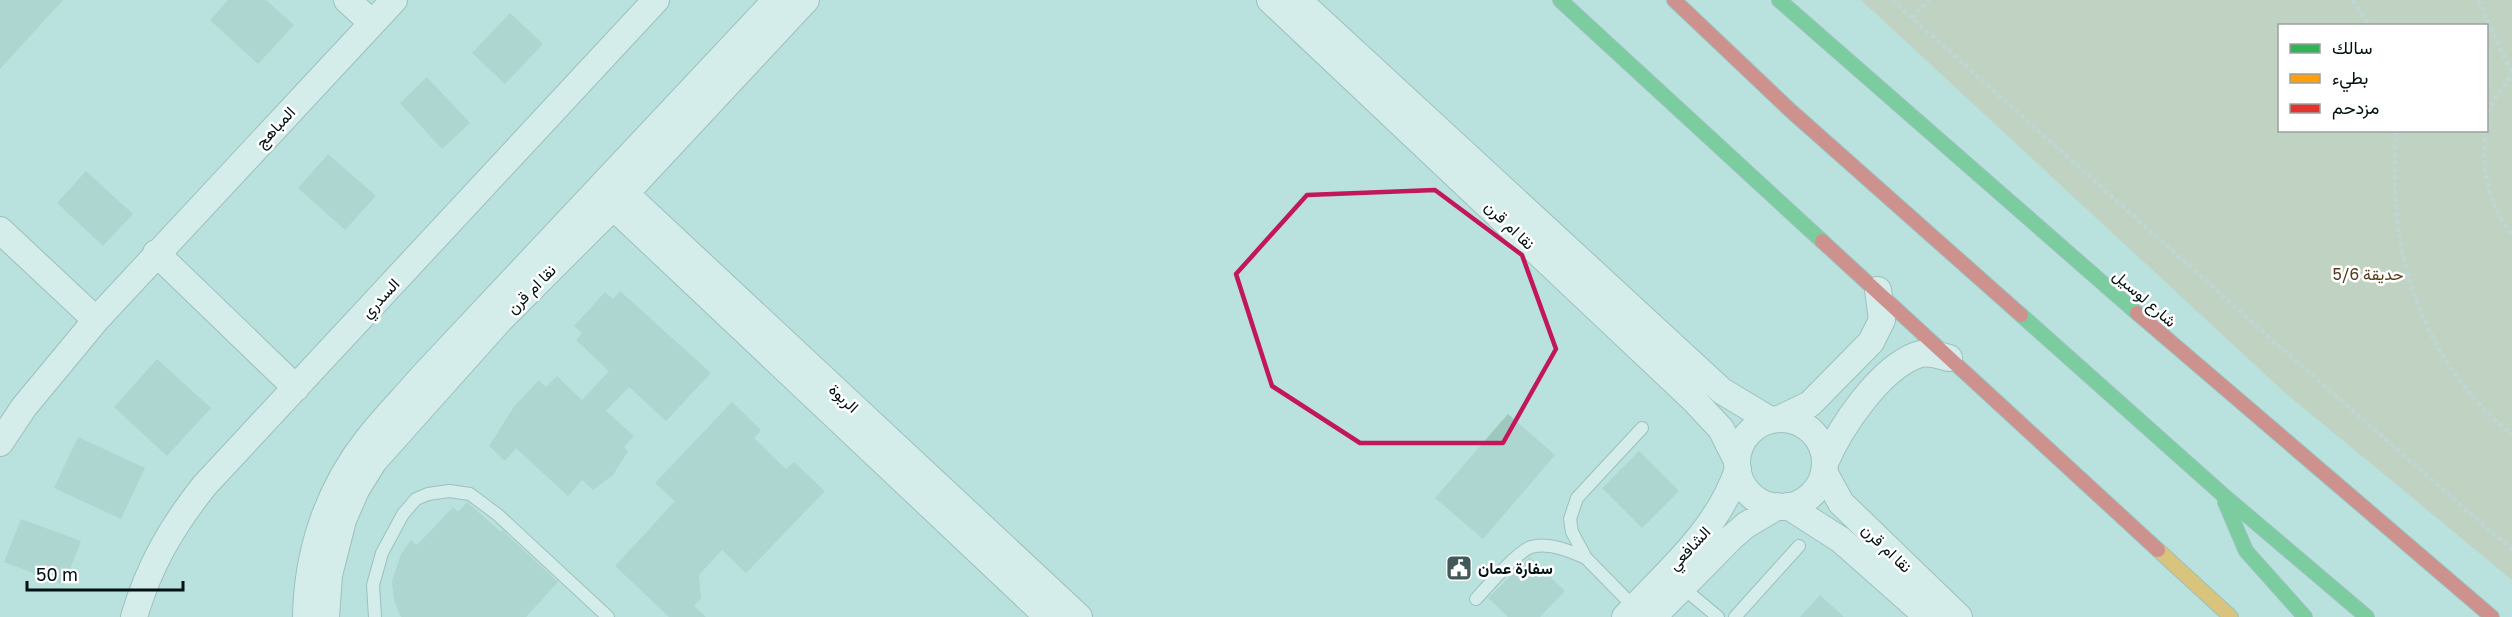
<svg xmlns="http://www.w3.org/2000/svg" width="2512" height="617" viewBox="0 0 2512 617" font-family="'Golos Text',Vazirmatn,sans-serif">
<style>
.green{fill:#c8bfa0;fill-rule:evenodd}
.building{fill:#9ec7be}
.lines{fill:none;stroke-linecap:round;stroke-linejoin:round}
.lane-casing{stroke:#789896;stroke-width:14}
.street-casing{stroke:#789896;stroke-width:28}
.fast-casing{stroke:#789896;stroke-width:16}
.slow-casing{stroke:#789896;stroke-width:16}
.jam-casing{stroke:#789896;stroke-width:16}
.path{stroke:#c0cbca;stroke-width:4;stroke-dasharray:4.5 3;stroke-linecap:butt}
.lane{stroke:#f4fafa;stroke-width:12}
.street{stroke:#f4fafa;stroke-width:26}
.fast{stroke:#30b455;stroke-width:14}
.slow{stroke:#ff9f0a;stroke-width:14}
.jam{stroke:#e5322d;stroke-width:14}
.marked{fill:none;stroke:#c2185b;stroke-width:4.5;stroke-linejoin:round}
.labels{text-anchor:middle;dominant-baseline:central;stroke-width:5;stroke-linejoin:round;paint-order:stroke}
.street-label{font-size:16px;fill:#001211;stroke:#fff}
.park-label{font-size:16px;fill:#563a19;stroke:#fff}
.poi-label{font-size:16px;font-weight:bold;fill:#001211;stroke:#fff;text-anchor:start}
</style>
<rect width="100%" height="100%" fill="#b9e1de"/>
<path class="green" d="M 1861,0 L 2512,0 L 2512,580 L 2283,391 ZM 2280,26 L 2486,26 L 2486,130 L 2280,130 Z"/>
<path class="building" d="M 0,0 L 63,0 L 0,69 Z
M 228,0 L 266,0 L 294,25 L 258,64 L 210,20 Z
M 510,13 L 543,44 L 505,84 L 472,53 Z
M 427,77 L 470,123 L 442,149 L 400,103 Z
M 328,154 L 376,196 L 345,230 L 298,188 Z
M 86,171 L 133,214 L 103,246 L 57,203 Z
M 620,291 L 711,373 L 666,421 L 629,387 L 606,411 L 634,436 L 624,447 L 628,451 L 613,475 L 593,490 L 582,480 L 568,496 L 516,448 L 505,461 L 489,446 L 513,408 L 539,380 L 546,387 L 557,376 L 582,400 L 609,371 L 576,340 L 582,333 L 574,326 L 605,292 L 613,299 Z
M 157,359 L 211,408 L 167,456 L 114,407 Z
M 732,402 L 761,430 L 754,438 L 786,469 L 794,462 L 825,491 L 746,573 L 722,550 L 699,575 L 701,598 L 694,606 L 706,617 L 669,617 L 615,566 L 675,501 L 655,483 Z
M 1508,414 L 1555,455 L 1483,539 L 1435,498 Z
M 78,437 L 145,468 L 121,519 L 54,488 Z
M 1639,451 L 1679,491 L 1642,528 L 1602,488 Z
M 467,502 L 501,532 L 502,530 L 558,582 L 526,617 L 401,617 L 394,600 L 392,581 L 401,554 L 411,540 L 417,545 L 453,507 L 458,512 Z
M 21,519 L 81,541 L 64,585 L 4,562 Z
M 1530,557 L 1565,591 L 1540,617 L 1508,617 L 1488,598 Z
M 1820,595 L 1844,617 L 1800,617 Z"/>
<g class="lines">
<defs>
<path id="lane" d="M 1682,587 L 1718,617
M 1476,599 C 1486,588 1518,551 1531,547 C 1549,542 1570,551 1586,558
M 1634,607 L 1586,558 L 1572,532 L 1570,519 L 1577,498 L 1642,428
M 375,617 L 373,585 L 382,553 L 403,514 L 416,499 L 428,494 L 449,491 L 470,494 L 498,515 L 608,617
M 1735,617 L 1799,546"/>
<path id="street" d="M 347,0 L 372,23
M 1270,0 L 1693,399 L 1721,429 L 1737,461
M 1298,0 L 1722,391 L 1770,420
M 612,181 L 1079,617
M 602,196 L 1048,617
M 0,230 L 96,320
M 156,253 L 296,388
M 1779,419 L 1810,404 L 1871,342 L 1882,320 L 1878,290
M1737 463a44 44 0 1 1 88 0a44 44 0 1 1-88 0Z
M 0,443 L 24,407 L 96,320 L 394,0
M 1825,463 C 1840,428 1879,369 1917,355 C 1927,351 1938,355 1949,358
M 1824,472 L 1841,503 L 1959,617
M 1788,506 L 1841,540 L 1928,617
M 134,617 C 149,566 171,528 204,486 L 656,0
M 306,617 C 307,553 327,491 367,440 C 384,418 404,398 422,377 L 776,0
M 326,617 L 329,575 L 343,520 L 356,490 L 374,461 L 500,320 L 613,207 L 806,0
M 1625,617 C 1667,572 1718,530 1738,469
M 1653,617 L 1731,538 L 1746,525 L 1778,506"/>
<path id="fast" d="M 1560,0 L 1822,241
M 1779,0 L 2137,313
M 2021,315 L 2222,494 L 2367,617
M 2225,502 L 2246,551 L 2305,617"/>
<path id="slow" d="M 2158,550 L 2231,617"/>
<path id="jam" d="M 1674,0 L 1791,111 L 2021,315
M 1822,241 L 2158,550
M 2137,313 L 2492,617"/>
</defs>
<use href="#lane" class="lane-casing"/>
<use href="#street" class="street-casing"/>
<use href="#fast" class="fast-casing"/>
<use href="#slow" class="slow-casing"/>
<use href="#jam" class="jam-casing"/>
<path class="path" d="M 1892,0 L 2280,347 L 2512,550
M 2353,0 L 2370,26
M 2478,0 L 2512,73
M 1912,18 L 1929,0
M 2486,120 L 2495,98 L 2512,75
M 2396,130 C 2394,167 2394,204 2400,240 C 2412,312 2453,390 2512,434
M 2485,130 C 2483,174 2486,199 2512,235"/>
<use href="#lane" class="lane"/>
<use href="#street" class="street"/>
<use href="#fast" class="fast"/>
<use href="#slow" class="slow"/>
<use href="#jam" class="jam"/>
</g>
<path d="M0 0H2512V617H0ZM 1435,190 L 1522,255 L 1556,349 L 1503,443 L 1360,443 L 1272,386 L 1236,274 L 1307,195 Z" fill="#b9e1de" fill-opacity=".55" fill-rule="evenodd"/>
<path class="marked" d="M 1435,190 L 1522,255 L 1556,349 L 1503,443 L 1360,443 L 1272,386 L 1236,274 L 1307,195 Z"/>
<defs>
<symbol id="civic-square" viewBox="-11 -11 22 22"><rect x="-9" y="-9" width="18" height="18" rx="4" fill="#415a59" stroke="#fff"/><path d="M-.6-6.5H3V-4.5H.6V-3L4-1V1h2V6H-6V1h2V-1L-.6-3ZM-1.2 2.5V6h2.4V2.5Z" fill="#fff"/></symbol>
</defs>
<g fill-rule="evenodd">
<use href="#civic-square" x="1444" y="553" width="30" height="30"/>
</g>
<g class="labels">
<g class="street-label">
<text transform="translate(275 127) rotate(-47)">المباهج</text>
<text transform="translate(1510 225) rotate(44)">نقا ام قرن</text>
<text transform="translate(531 289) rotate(-45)">نقا ام قرن</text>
<text transform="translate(380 298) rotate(-47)">السدري</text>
<text transform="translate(2145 298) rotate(41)">شارع لوسيل</text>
<text transform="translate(844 398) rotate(43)">الربوة</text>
<text transform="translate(1689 548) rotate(-47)">الشافعي</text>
<text transform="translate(1887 548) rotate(44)">نقا ام قرن</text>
</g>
<g class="park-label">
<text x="2368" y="274">حديقة 5/6</text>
</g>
<g class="poi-label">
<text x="1478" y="568">سفارة عمان</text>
</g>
</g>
<rect x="2278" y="24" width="210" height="108" fill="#ffffff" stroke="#99a0a0" stroke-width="1.5"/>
<rect x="2290" y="44" width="30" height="9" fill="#30b455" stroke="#99a0a0" stroke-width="1.5"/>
<text x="2332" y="54" font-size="18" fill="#001211">سالك</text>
<rect x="2290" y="74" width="30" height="9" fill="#ff9f0a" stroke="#99a0a0" stroke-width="1.5"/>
<text x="2332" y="84" font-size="18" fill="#001211">بطيء</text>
<rect x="2290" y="104" width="30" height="9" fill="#e5322d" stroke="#99a0a0" stroke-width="1.5"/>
<text x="2332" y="114" font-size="18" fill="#001211">مزدحم</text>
<path d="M27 581v9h156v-9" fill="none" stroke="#001211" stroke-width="3"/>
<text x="36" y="581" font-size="18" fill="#001211" stroke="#ffffff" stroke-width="4.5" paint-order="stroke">50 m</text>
</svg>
